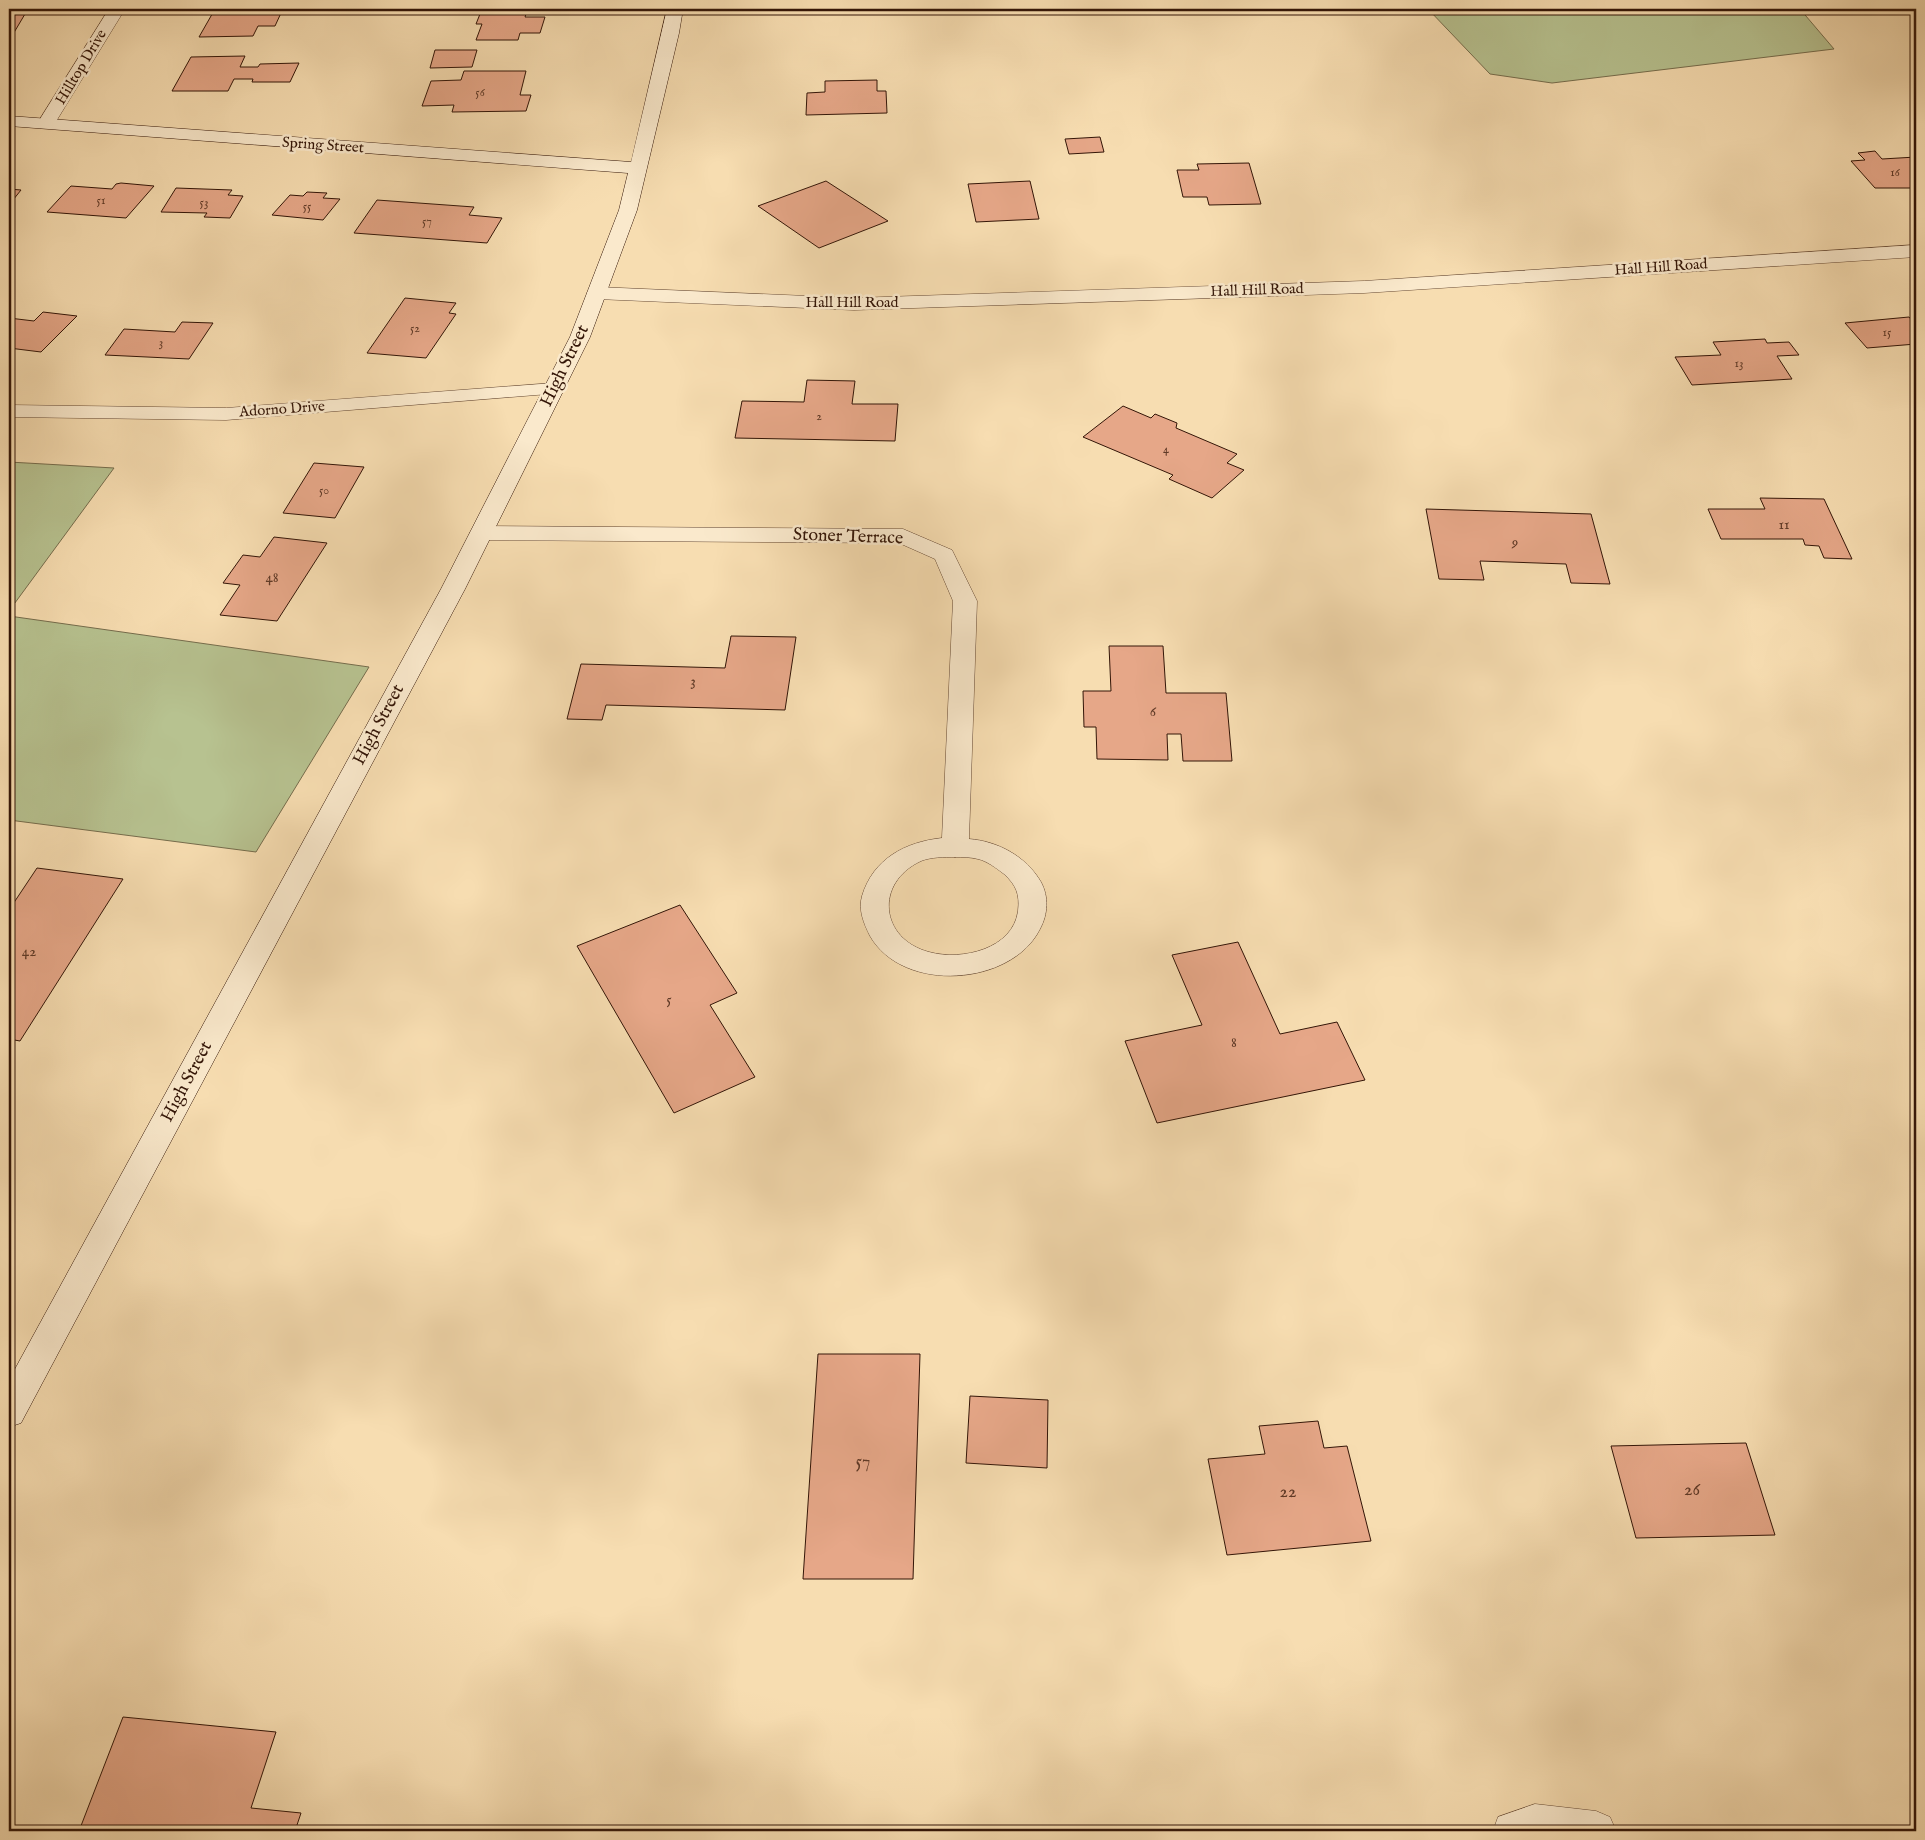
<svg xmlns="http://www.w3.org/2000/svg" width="1925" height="1840" viewBox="0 0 1925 1840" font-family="'IM FELL English',serif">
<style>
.green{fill:#b7c290;stroke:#756c4c}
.building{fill:#e6a788;stroke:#331507}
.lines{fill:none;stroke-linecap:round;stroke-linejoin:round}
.street-casing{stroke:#644732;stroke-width:1}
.secondary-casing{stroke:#331507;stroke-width:1}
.street{fill:#fae9cc;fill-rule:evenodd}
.secondary{fill:#fae9cc;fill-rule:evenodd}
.labels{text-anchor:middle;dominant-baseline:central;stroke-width:5;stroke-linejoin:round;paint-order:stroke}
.far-number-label{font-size:12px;fill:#603a27}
.far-street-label{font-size:15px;fill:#331507;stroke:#fae9cc}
.number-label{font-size:15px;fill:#603a27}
.street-label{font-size:18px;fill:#331507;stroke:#fae9cc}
.near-number-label{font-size:18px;fill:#603a27}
</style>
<rect width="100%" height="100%" fill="#f7ddb1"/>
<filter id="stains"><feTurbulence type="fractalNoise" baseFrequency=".004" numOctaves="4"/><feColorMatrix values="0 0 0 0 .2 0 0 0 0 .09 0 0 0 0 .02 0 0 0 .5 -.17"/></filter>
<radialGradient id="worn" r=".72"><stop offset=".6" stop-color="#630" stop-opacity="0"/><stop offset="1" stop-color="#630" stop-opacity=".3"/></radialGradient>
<path class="green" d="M 1428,9 L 1800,9 L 1834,49 L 1552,83 L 1490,74 Z
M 9,462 L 114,468 L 9,611 Z
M 9,616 L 369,667 L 256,852 L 9,820 Z"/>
<path class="building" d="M 215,9 L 267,9 L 265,14 L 281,13 L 275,26 L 258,26 L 253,36 L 199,37 Z
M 482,9 L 528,9 L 525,17 L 545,17 L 540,33 L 520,33 L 518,40 L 476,40 L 482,24 L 476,24 Z
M 25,14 L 9,41 L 9,15 Z
M 435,50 L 477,50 L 472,67 L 430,68 Z
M 245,56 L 240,67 L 258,67 L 260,64 L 299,63 L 290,82 L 252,82 L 253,79 L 234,79 L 228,91 L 172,91 L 191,57 Z
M 464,71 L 526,71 L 520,95 L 531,95 L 526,111 L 452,112 L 454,105 L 422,106 L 431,81 L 461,80 Z
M 877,80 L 877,91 L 886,91 L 887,113 L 806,115 L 807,93 L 825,92 L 825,81 Z
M 1100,137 L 1104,152 L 1069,154 L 1065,139 Z
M 1875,151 L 1882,159 L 1916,157 L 1916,188 L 1875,188 L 1851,161 L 1865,160 L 1858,153 Z
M 1249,163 L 1261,204 L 1209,205 L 1207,197 L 1183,197 L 1177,170 L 1199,170 L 1197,164 Z
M 826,181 L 888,221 L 819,248 L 758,206 Z
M 1030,181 L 1039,219 L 976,222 L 968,184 Z
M 121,183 L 154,186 L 126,218 L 47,212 L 71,186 L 112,189 L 116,184 Z
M 176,188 L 232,190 L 228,195 L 243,196 L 230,218 L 204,217 L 207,213 L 161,212 Z
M 9,189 L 21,190 L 9,205 Z
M 307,192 L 327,193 L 323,198 L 340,199 L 323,220 L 272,215 L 290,195 L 303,196 Z
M 377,200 L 474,207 L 469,215 L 502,218 L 487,243 L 354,233 Z
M 405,298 L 456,303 L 449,313 L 456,314 L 426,358 L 367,353 Z
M 43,312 L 77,316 L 41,352 L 9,348 L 9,318 L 34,321 Z
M 1909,317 L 1916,325 L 1916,344 L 1867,348 L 1845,323 Z
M 182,322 L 213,323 L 189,359 L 105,355 L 124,329 L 175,332 Z
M 1765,339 L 1767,343 L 1789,342 L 1799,355 L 1777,356 L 1792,379 L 1692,385 L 1675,357 L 1721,355 L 1713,342 Z
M 807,380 L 855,381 L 852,404 L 898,404 L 895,441 L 735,438 L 742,401 L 804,402 Z
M 1123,406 L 1151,418 L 1155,414 L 1177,423 L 1176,428 L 1237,454 L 1227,463 L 1244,470 L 1212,498 L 1169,479 L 1173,475 L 1083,437 Z
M 314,463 L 364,467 L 335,518 L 283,513 Z
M 1760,498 L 1824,499 L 1852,559 L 1824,558 L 1819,546 L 1805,545 L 1803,539 L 1721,539 L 1708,509 L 1765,509 Z
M 1426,509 L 1591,514 L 1610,584 L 1571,583 L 1566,564 L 1480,561 L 1484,580 L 1439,579 Z
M 274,537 L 327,543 L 277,621 L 220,615 L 240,585 L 223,583 L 243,555 L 260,557 Z
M 731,636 L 796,637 L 785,710 L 606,705 L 602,720 L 567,719 L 581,664 L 725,668 Z
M 1109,646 L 1163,646 L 1166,693 L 1226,693 L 1232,761 L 1183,761 L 1181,734 L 1167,734 L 1168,760 L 1097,759 L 1096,727 L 1084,727 L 1083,691 L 1111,691 Z
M 37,868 L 123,879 L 20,1041 L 9,1039 L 9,910 Z
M 680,905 L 737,993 L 710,1005 L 755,1077 L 674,1113 L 577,946 Z
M 1238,942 L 1280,1034 L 1337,1022 L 1365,1080 L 1157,1123 L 1125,1041 L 1202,1025 L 1172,955 Z
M 818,1354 L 920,1354 L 913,1579 L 803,1579 Z
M 970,1396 L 1048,1400 L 1047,1468 L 966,1463 Z
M 1318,1421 L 1324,1448 L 1347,1446 L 1371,1541 L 1227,1555 L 1208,1459 L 1265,1454 L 1259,1426 Z
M 1746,1443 L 1775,1535 L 1636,1538 L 1611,1446 Z
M 123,1717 L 276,1732 L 251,1808 L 301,1813 L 295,1831 L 79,1831 Z"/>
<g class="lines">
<defs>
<path id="street" d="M 109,9 L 125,9 L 52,128 L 40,128 L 37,124 Z
M 1916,245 L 1916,257 L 1364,293 L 854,310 L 597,299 L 590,297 L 587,293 L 590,289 L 597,287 L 854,298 L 1364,281 Z
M 554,383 L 561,385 L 564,389 L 561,393 L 226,420 L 9,417 L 9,405 L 226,408 Z
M 481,526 L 903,529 L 952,550 L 977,601 L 969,839 C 997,841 1026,856 1041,882 C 1049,897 1048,914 1040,929 C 1012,986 903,994 870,936 C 864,924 858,910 862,896 C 873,859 905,842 942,838 L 953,601 L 935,559 L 899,543 L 481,540 L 473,538 L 470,533 L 473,528 ZM 955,857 C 962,857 970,857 978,859 C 987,861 996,868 1004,874 C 1016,885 1020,894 1018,911 C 1013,949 962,961 929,952 C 880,939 874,883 921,861 C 931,857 944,857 955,857 Z
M 1535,1804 L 1596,1811 L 1610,1817 L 1616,1831 L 1493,1831 L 1498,1817 Z"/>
<path id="secondary" d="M 667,9 L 683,9 L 679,33 L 637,210 L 590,337 L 465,589 L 21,1423 L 9,1427 L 9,1380 L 441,589 L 570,337 L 619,210 L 628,173 L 9,126 L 9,116 L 631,162 Z"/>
</defs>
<use href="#street" class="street-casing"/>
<use href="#secondary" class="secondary-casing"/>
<use href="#street" class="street"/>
<use href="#secondary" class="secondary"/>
</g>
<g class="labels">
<g class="far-number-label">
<text x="480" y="92">56</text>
<text x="1895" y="172">16</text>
<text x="101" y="200">51</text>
<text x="204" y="202">53</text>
<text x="307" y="206">55</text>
<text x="427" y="221">57</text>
<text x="415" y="328">52</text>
<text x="1887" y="332">15</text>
<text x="161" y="342">3</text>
<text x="1739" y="363">13</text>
<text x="819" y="416">2</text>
<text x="1166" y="449">4</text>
<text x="324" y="490">50</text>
</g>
<g class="far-street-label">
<text transform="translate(81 67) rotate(-59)">Hilltop Drive</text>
<text transform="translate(323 145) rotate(4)">Spring Street</text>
<text transform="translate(1661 267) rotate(-4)">Hall Hill Road</text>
<text transform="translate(1257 290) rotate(-2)">Hall Hill Road</text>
<text x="852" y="302">Hall Hill Road</text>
<text transform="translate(282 409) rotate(-4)">Adorno Drive</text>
</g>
<g class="number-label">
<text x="1784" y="524">11</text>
<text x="1515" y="542">9</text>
<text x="272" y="577">48</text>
<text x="693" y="681">3</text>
<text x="1153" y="711">6</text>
<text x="29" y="951">42</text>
<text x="669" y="999">5</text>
<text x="1234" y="1042">8</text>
</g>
<g class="street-label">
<text transform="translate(565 366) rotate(-64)">High Street</text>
<text transform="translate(848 537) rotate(2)">Stoner Terrace</text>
<text transform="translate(379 725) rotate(-62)">High Street</text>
<text transform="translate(187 1082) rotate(-62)">High Street</text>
</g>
<g class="near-number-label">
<text x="863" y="1462">57</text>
<text x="1692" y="1490">26</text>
<text x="1288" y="1492">22</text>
</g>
</g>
<rect width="1925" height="1840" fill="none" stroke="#f7ddb1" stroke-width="30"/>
<rect x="10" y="10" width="1905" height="1820" fill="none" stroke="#331507" stroke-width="2.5"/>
<rect x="15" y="15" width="1895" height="1810" fill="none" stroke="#331507"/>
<rect width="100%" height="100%" filter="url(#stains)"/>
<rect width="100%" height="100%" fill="url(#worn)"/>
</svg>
